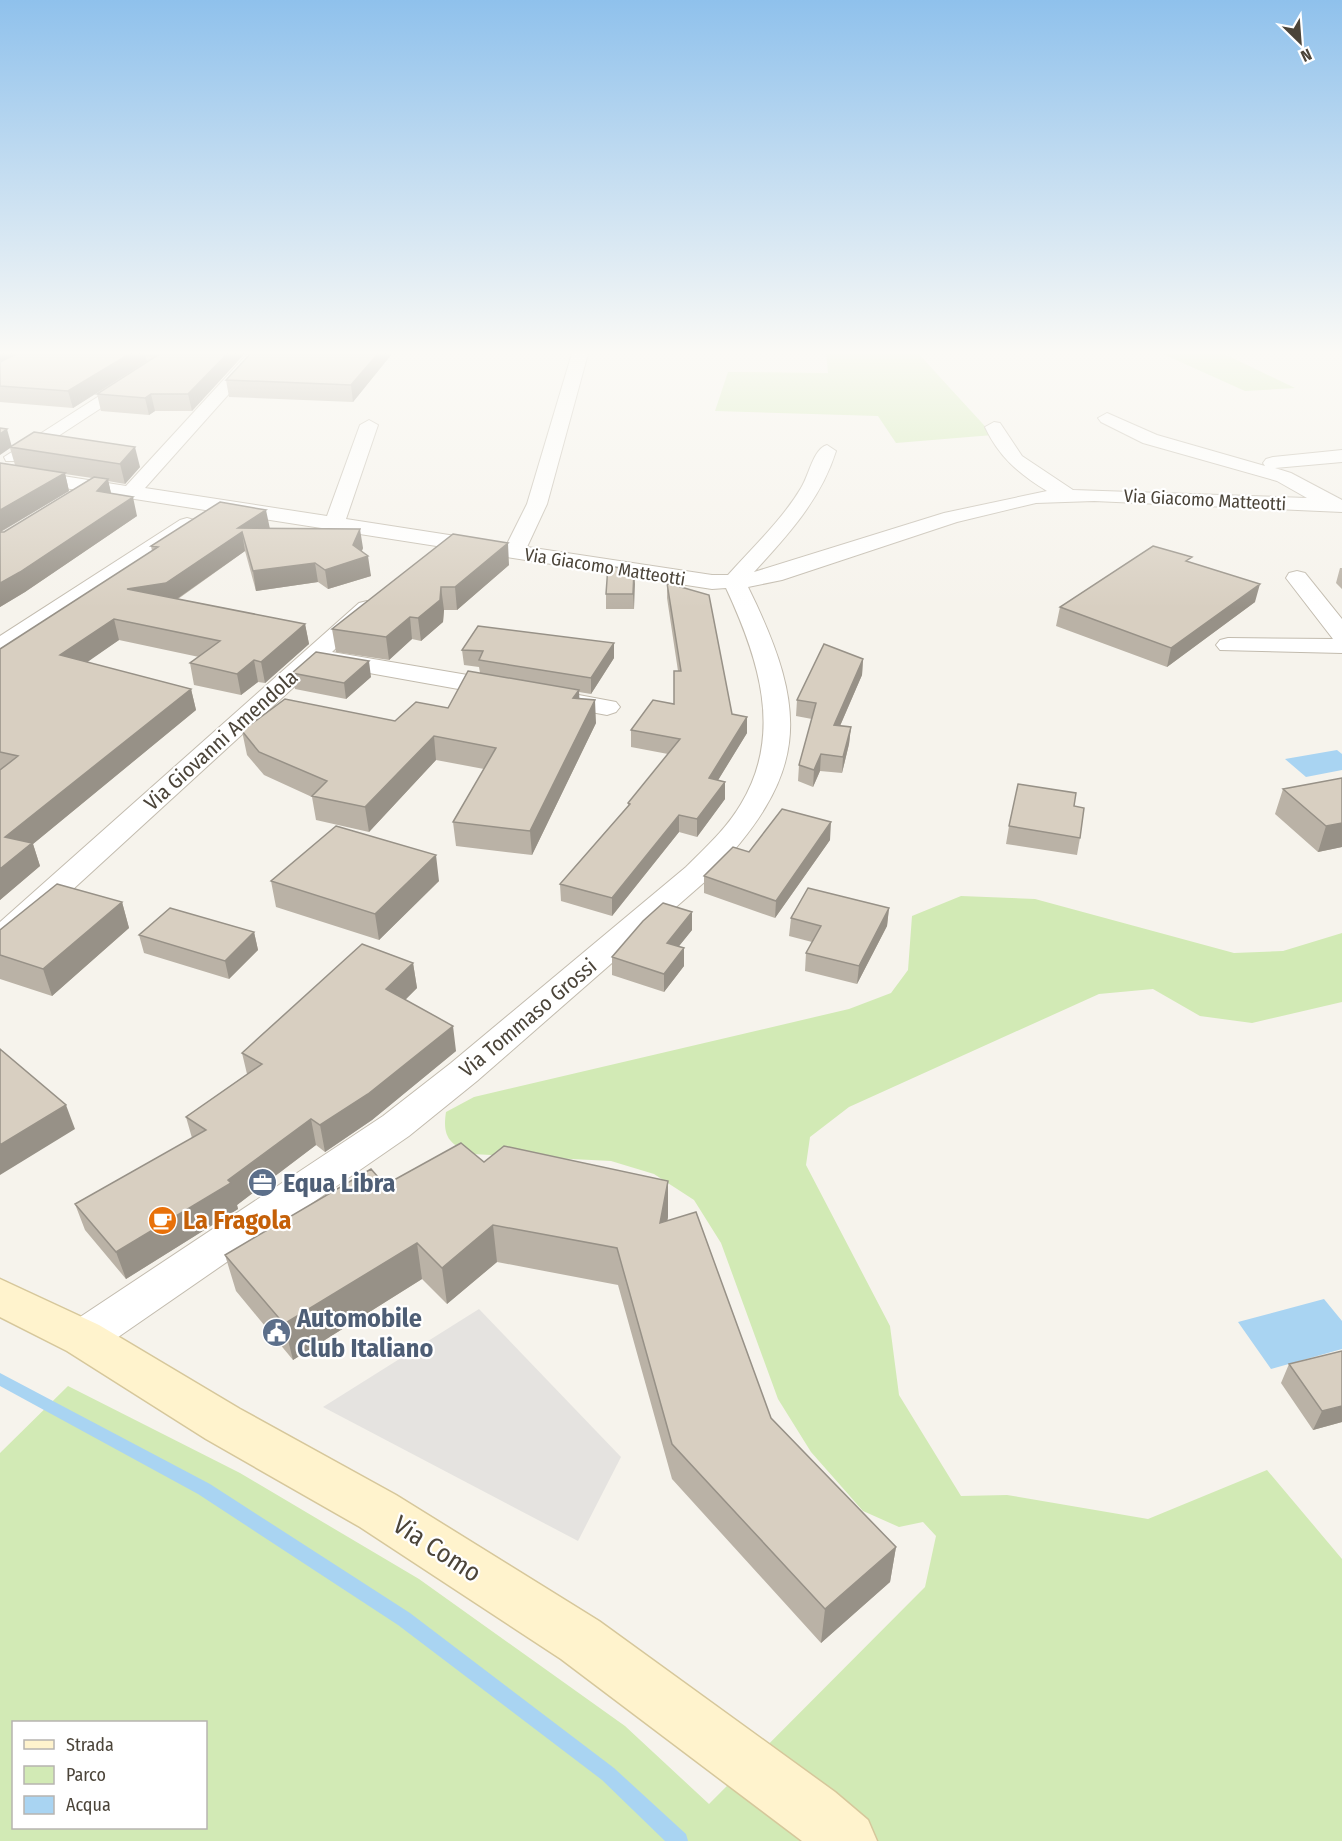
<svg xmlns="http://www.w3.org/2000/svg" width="1342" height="1841" viewBox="0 0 1342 1841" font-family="'Fira Sans Condensed',sans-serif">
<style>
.green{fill:#d2eab5;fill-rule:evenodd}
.parking{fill:#e5e3e0}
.water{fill:#a9d4f2}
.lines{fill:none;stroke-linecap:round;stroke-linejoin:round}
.stream{fill:#a9d4f2;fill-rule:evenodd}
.minor-casing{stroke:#c2bbae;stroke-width:2}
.secondary-casing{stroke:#d6c79b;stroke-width:3}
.minor{fill:#fff;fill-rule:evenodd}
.secondary{fill:#fff3cd;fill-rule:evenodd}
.wall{fill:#bab2a6;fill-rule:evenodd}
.shaded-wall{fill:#979187}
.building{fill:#d8cfc1;stroke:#979187;stroke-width:1.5}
.labels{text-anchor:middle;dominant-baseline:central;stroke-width:4.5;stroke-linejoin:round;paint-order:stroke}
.far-street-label{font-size:18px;fill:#4b4439;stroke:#fff}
.street-label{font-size:21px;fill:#4b4439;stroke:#fff}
.near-service-label{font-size:26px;font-weight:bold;fill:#4e5e75;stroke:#fff;text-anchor:start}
.near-food-label{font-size:26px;font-weight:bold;fill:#c56008;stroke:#fff;text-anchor:start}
.near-street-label{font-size:26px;fill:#4b4439;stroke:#fff}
</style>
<rect width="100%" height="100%" fill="#f6f3ec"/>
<path class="green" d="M 826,350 L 915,350 L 993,435 L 896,443 L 878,416 L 715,411 L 728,372 L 828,373 Z
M 1154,350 L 1216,350 L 1295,388 L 1245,391 Z
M 961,896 L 1035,899 L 1234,953 L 1283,951 L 1342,933 L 1342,1002 L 1252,1023 L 1200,1016 L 1153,989 L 1099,994 L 849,1107 L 810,1137 L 806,1165 L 890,1326 L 899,1395 L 961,1496 L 1007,1495 L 1148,1519 L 1267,1470 L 1342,1559 L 1342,1841 L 0,1841 L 0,1453 L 68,1386 L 240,1473 L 419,1579 L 625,1726 L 709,1804 L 925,1587 L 936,1536 L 923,1522 L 899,1527 L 863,1511 L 811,1452 L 778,1399 L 721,1243 L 694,1200 L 654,1174 L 611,1161 L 472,1154 C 450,1144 442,1138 446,1112 L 474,1097 L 849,1009 L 891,993 L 908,970 L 912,916 ZM 14,1722 L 206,1722 L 206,1828 L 14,1828 Z"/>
<path class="parking" d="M 479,1309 L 621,1457 L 578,1541 L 323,1407 Z"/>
<path class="water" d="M 1337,750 L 1342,754 L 1342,770 L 1306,777 L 1285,759 Z
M 1324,1299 L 1342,1321 L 1342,1349 L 1271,1369 L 1238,1322 Z"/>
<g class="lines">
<path class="stream" d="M 0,1373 L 210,1484 L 410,1613 L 614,1768 L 686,1834 L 688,1841 L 665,1841 L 602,1780 L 398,1625 L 198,1494 L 0,1386 Z"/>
<defs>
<path id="minor" d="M 251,350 L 268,350 L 145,488 L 327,516 L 360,425 L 369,420 L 378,425 L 346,519 L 507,544 L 527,504 L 573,350 L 589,350 L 547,504 L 527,547 L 712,575 L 728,575 C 753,547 782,520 801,488 C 809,476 813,449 827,445 L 836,451 C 821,499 788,535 754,572 L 944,513 L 1047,491 C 1019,474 999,457 985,427 L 994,422 L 1000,423 L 1022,456 L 1073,490 L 1307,498 L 1277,481 L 1143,443 L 1101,422 L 1098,418 L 1107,413 L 1157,435 L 1265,466 L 1263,463 L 1266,459 L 1273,457 L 1342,450 L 1342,462 L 1275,468 L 1291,473 L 1342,500 L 1342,512 L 1094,501 L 1036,503 L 957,522 L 782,580 L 748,587 C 811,715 808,775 708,879 L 477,1081 L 409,1136 L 98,1351 L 83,1356 L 68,1351 L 62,1338 L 68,1325 L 383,1116 L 451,1063 L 686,867 C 706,847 727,828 741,804 C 784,733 758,657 726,588 L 712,589 L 0,478 L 0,466 L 126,486 Z
M 135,373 L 143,378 L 141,382 L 20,461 L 6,461 L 4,457 Z
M 187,518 L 194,520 L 197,524 L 194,528 L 9,652 L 0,654 L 0,636 L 180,520 Z
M 1297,571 L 1305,573 L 1342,619 L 1342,653 L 1220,650 L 1216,645 L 1220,640 L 1228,638 L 1333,639 L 1286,578 L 1289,573 Z
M 367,601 L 375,603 L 378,608 L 332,652 L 503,681 L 512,684 L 516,689 L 512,694 L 503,697 L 319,664 L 11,946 L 0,949 L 0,922 L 359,603 Z
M 552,690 L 616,702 L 620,707 L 616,712 L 607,715 L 543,703 L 539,698 L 543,693 Z"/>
<path id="secondary" d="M 0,1279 L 99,1325 L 240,1409 L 396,1495 L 599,1621 L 835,1792 L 868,1820 L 877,1841 L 802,1841 L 561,1659 L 360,1527 L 206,1439 L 67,1351 L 0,1317 Z"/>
</defs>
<use href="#minor" class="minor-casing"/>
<use href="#secondary" class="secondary-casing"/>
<use href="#minor" class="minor"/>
<use href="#secondary" class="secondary"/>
</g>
<path class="wall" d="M 0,350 L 248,350 L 192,411 L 155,411 L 149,415 L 101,411 L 97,394 L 148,361 L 73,408 L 0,402 Z
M 254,350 L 391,350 L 391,355 L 353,402 L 229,397 L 226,380 Z
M 12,446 L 140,467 L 125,484 L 108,481 L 111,493 L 137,516 L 25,592 L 0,607 L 0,463 L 15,465 L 10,448 L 0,455 ZM 65,474 L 92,478 L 4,532 L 1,532 L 69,491 Z
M 270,529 L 363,548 L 362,551 L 371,576 L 328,589 L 318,582 L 256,591 L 245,551 L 178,599 L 305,624 L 309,644 L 265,683 L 258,682 L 241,695 L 194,685 L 190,663 L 199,657 L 119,640 L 86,662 L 191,689 L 196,710 L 33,844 L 40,866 L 0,900 L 0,649 L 152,551 L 151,546 Z
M 453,534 L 509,565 L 457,610 L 444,610 L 443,622 L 421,641 L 412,639 L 389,660 L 336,652 L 332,629 Z
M 1190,563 L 1255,602 L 1167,667 L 1056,626 L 1060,607 Z
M 1340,568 L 1342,568 L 1342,589 L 1336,583 Z
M 634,570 L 634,609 L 606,609 L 606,594 Z
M 667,583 L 732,714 L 747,717 L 747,733 L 718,780 L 725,782 L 725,799 L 697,837 L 679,832 L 612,916 L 561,901 L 560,884 L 628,806 L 628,803 L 668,754 L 631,747 L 631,730 L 674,704 L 678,671 L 667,598 Z
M 462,650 L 614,658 L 591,694 L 579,692 L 579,699 L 596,723 L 532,855 L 456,846 L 453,822 L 484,769 L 436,760 L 369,832 L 316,820 L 312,797 L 264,775 L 247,755 L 242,731 L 395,721 L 448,708 L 480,673 L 479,667 L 464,665 Z
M 863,659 L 862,675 L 840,726 L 851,727 L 849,744 L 842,773 L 820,771 L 813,787 L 798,781 L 799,765 L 812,719 L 796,716 L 797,700 Z
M 292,673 L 371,677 L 346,699 L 295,689 Z
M 1342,778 L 1342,847 L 1318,852 L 1275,814 L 1283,789 Z
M 1074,806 L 1080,838 L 1077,855 L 1006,844 L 1009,826 Z
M 830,840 L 775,918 L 704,893 L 704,876 L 749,852 Z
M 271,881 L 439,881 L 379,940 L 276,907 Z
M 122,902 L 129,928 L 52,996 L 0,979 L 0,930 Z
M 889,908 L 887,926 L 857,984 L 805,971 L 806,953 L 812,942 L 789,936 L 791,918 Z
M 692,912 L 692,930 L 679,946 L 684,966 L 664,992 L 612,975 L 612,957 Z
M 254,932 L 258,950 L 229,979 L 144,953 L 139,935 Z
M 413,963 L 417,988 L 405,1000 L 456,1051 L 372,1120 L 325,1152 L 316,1145 L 237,1205 L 238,1209 L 126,1279 L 85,1230 L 75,1204 L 192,1138 L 186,1117 L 247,1074 L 242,1053 Z
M 484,1162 L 668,1217 L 667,1221 L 771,1418 L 896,1547 L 890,1582 L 821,1643 L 672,1479 L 618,1285 L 497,1262 L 447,1304 L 422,1279 L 293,1360 L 236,1291 L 225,1255 L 385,1185 Z
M 1289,1364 L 1342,1422 L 1313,1430 L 1281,1383 Z"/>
<path class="shaded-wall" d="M 0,350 L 28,350 L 0,364 Z
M 136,350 L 144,350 L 147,361 L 73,408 L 68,391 Z
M 231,350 L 248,350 L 192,411 L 188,394 Z
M 381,350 L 391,350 L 391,355 L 353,402 L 351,385 Z
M 151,394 L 155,411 L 149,415 L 145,398 Z
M 7,429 L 12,447 L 10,447 L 10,448 L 0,455 L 0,434 Z
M 135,447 L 140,467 L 125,484 L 120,464 Z
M 65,473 L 69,491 L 0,532 L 0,510 Z
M 108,479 L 112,498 L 97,491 Z
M 133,497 L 137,516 L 25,592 L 0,607 L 0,583 Z
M 266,510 L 270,529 L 242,532 L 245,551 L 171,603 L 127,589 L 238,528 Z
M 360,529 L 363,548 L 358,559 L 368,556 L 371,576 L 328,589 L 325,570 L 353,545 Z
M 508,543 L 509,565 L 457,610 L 455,587 Z
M 315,563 L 318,582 L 256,591 L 253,571 Z
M 634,570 L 635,584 L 634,609 L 633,594 Z
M 1260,584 L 1255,602 L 1167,667 L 1171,648 Z
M 441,587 L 444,610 L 443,622 L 421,641 L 418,618 Z
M 410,617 L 412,639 L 389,660 L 386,637 Z
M 114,619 L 119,640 L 66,677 L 60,655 Z
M 305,624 L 309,644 L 265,683 L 261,662 Z
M 614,643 L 614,658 L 591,694 L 591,678 Z
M 863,659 L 862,675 L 833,742 L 834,725 Z
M 254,660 L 258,682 L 241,695 L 237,674 Z
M 369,661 L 371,677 L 346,699 L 344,683 Z
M 191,689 L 196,710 L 33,844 L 40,866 L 0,900 L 0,869 L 5,837 Z
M 579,690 L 580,713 L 573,698 Z
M 595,700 L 596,723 L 532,855 L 530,831 Z
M 747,717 L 747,733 L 709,795 L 709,778 Z
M 851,727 L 849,744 L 842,773 L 843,757 Z
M 434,736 L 436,760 L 369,832 L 365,807 Z
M 821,754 L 820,771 L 813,787 L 814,770 Z
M 725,782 L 725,799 L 697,837 L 697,819 Z
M 679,815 L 679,832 L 612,916 L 612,898 Z
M 831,822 L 830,840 L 775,918 L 776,901 Z
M 1342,823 L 1342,847 L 1318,852 L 1326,826 Z
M 436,855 L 439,881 L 379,940 L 375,914 Z
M 122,902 L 129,928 L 52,996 L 43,969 Z
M 889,908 L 887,926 L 857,984 L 859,966 Z
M 692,912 L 692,930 L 667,961 L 667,943 Z
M 254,932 L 258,950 L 229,979 L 225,961 Z
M 684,948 L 684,966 L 664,992 L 664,974 Z
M 413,963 L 417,988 L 390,1015 L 386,989 Z
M 453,1026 L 456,1051 L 372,1120 L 325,1152 L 320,1125 Z
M 66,1105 L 75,1129 L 0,1175 L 0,1145 Z
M 311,1119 L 316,1145 L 237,1205 L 238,1209 L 126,1279 L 116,1252 L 228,1180 Z
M 668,1181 L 668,1217 L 661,1259 L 660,1223 Z
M 493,1225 L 497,1262 L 447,1304 L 442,1268 Z
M 417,1243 L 422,1279 L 293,1360 L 284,1324 Z
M 1342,1406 L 1342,1422 L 1313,1430 L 1322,1411 Z
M 896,1547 L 890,1582 L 821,1643 L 825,1609 Z"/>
<path class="building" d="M 24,350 L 136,350 L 68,391 L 0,386 L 0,362 Z
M 160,350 L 231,350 L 188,394 L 151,394 L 145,398 L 97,394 L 158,355 Z
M 254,350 L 381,350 L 351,385 L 226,380 Z
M 0,428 L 7,429 L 0,434 Z
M 34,432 L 135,447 L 120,464 L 10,447 Z
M 0,463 L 65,473 L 0,510 Z
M 94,477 L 108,479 L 97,491 L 133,497 L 20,572 L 0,583 L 0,532 L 4,532 Z
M 220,502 L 266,510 L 238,528 L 360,529 L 353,545 L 368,556 L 325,570 L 315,563 L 253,571 L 242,532 L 166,583 L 127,589 L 305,624 L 261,662 L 254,660 L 237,674 L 190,663 L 220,641 L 114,619 L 60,655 L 191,689 L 5,837 L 32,843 L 0,869 L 0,770 L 18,756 L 0,752 L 0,649 L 158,547 L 151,546 Z
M 453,534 L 508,543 L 455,587 L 441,587 L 440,600 L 418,618 L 410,617 L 386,637 L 332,629 Z
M 1153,546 L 1192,557 L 1186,561 L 1260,584 L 1171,648 L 1060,607 Z
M 608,566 L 634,570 L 633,594 L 606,594 Z
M 667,583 L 709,595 L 732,714 L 747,717 L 709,778 L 725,782 L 697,819 L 679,815 L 612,898 L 560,884 L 630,804 L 628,803 L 680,739 L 631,730 L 653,700 L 674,704 L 674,671 L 681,671 Z
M 478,626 L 614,643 L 591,678 L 479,660 L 483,651 L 462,650 Z
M 824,644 L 863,659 L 834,725 L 851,727 L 843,757 L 821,754 L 814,770 L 799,765 L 816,703 L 797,700 Z
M 316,652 L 369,661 L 344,683 L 292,673 Z
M 468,671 L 579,690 L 573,698 L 595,700 L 530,831 L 453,822 L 496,748 L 434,736 L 365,807 L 312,796 L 327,781 L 259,752 L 242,731 L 285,699 L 395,721 L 416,702 L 448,708 Z
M 1342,778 L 1342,823 L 1326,826 L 1283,789 Z
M 1018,784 L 1076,793 L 1074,806 L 1084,808 L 1080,838 L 1009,826 Z
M 782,809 L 831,822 L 776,901 L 704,876 L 733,847 L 749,852 Z
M 336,826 L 436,855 L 375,914 L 271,881 Z
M 57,884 L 122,902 L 43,969 L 0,955 L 0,930 Z
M 808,888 L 889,908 L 859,966 L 806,953 L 821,926 L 791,918 Z
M 663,903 L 692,912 L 667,943 L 684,948 L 664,974 L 612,957 L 643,921 Z
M 170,908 L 254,932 L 225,961 L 139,935 Z
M 362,944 L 413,963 L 386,989 L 453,1026 L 368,1094 L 320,1125 L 311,1119 L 228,1180 L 231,1183 L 116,1252 L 75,1204 L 206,1130 L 186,1117 L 262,1064 L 242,1053 Z
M 0,1049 L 66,1105 L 0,1145 Z
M 461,1143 L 484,1162 L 504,1146 L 668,1181 L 660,1223 L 696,1212 L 771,1418 L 896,1547 L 825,1609 L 672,1444 L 617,1248 L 493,1225 L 442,1268 L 417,1243 L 284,1324 L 225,1255 L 371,1169 L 385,1185 Z
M 1342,1351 L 1342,1406 L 1322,1411 L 1289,1364 Z"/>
<linearGradient id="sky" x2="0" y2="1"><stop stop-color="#8fc1ec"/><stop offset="0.58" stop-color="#fbfaf6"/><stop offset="1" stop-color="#fbfaf6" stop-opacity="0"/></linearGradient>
<rect width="1342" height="608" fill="url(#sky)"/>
<defs>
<symbol id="office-disc" viewBox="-11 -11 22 22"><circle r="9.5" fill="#5c6f8a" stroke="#fff"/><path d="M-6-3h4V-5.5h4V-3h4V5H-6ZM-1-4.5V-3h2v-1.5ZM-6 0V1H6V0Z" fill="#fff"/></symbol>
<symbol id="cafe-disc" viewBox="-11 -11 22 22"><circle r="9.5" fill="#e8710a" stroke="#fff"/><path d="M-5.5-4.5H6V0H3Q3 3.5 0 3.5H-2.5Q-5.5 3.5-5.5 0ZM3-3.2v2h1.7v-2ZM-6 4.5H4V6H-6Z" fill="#fff"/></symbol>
<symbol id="civic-disc" viewBox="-11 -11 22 22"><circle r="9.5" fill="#5c6f8a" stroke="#fff"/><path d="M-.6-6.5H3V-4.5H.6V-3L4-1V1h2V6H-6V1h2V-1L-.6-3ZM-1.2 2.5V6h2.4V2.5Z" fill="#fff"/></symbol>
</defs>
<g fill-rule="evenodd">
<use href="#office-disc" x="246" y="1166" width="33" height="33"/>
<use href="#cafe-disc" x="146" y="1204" width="33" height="33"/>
<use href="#civic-disc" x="260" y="1316" width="33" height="33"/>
</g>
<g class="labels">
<g class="far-street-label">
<text transform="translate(1205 500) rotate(3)">Via Giacomo Matteotti</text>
<text transform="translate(605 567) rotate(9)">Via Giacomo Matteotti</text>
</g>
<g class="street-label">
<text transform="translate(221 740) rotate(-42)">Via Giovanni Amendola</text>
<text transform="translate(528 1018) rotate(-40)">Via Tommaso Grossi</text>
</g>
<g class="near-service-label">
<text x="283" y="1183">Equa Libra</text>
<text x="297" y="1318">Automobile<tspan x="297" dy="30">Club Italiano</tspan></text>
</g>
<g class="near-food-label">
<text x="183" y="1220">La Fragola</text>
</g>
<g class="near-street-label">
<text transform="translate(437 1549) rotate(33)">Via Como</text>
</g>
</g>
<rect x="12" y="1721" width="195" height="108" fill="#ffffff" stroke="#b7b4b0" stroke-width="1.5"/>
<rect x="24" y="1740" width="30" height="9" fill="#fff3cd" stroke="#b7b4b0" stroke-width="1.5"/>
<text x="66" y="1751" font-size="18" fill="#4b4439">Strada</text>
<rect x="24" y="1766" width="30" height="18" fill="#d2eab5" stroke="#b7b4b0" stroke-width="1.5"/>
<text x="66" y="1781" font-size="18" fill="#4b4439">Parco</text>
<rect x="24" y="1796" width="30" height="18" fill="#a9d4f2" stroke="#b7b4b0" stroke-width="1.5"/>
<text x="66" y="1811" font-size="18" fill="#4b4439">Acqua</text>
<g transform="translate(1300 42) rotate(155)" stroke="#ffffff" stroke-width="4.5" paint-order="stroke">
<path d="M0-4.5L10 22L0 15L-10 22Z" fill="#4b4439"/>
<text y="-9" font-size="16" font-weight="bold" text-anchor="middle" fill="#4b4439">N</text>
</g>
</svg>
